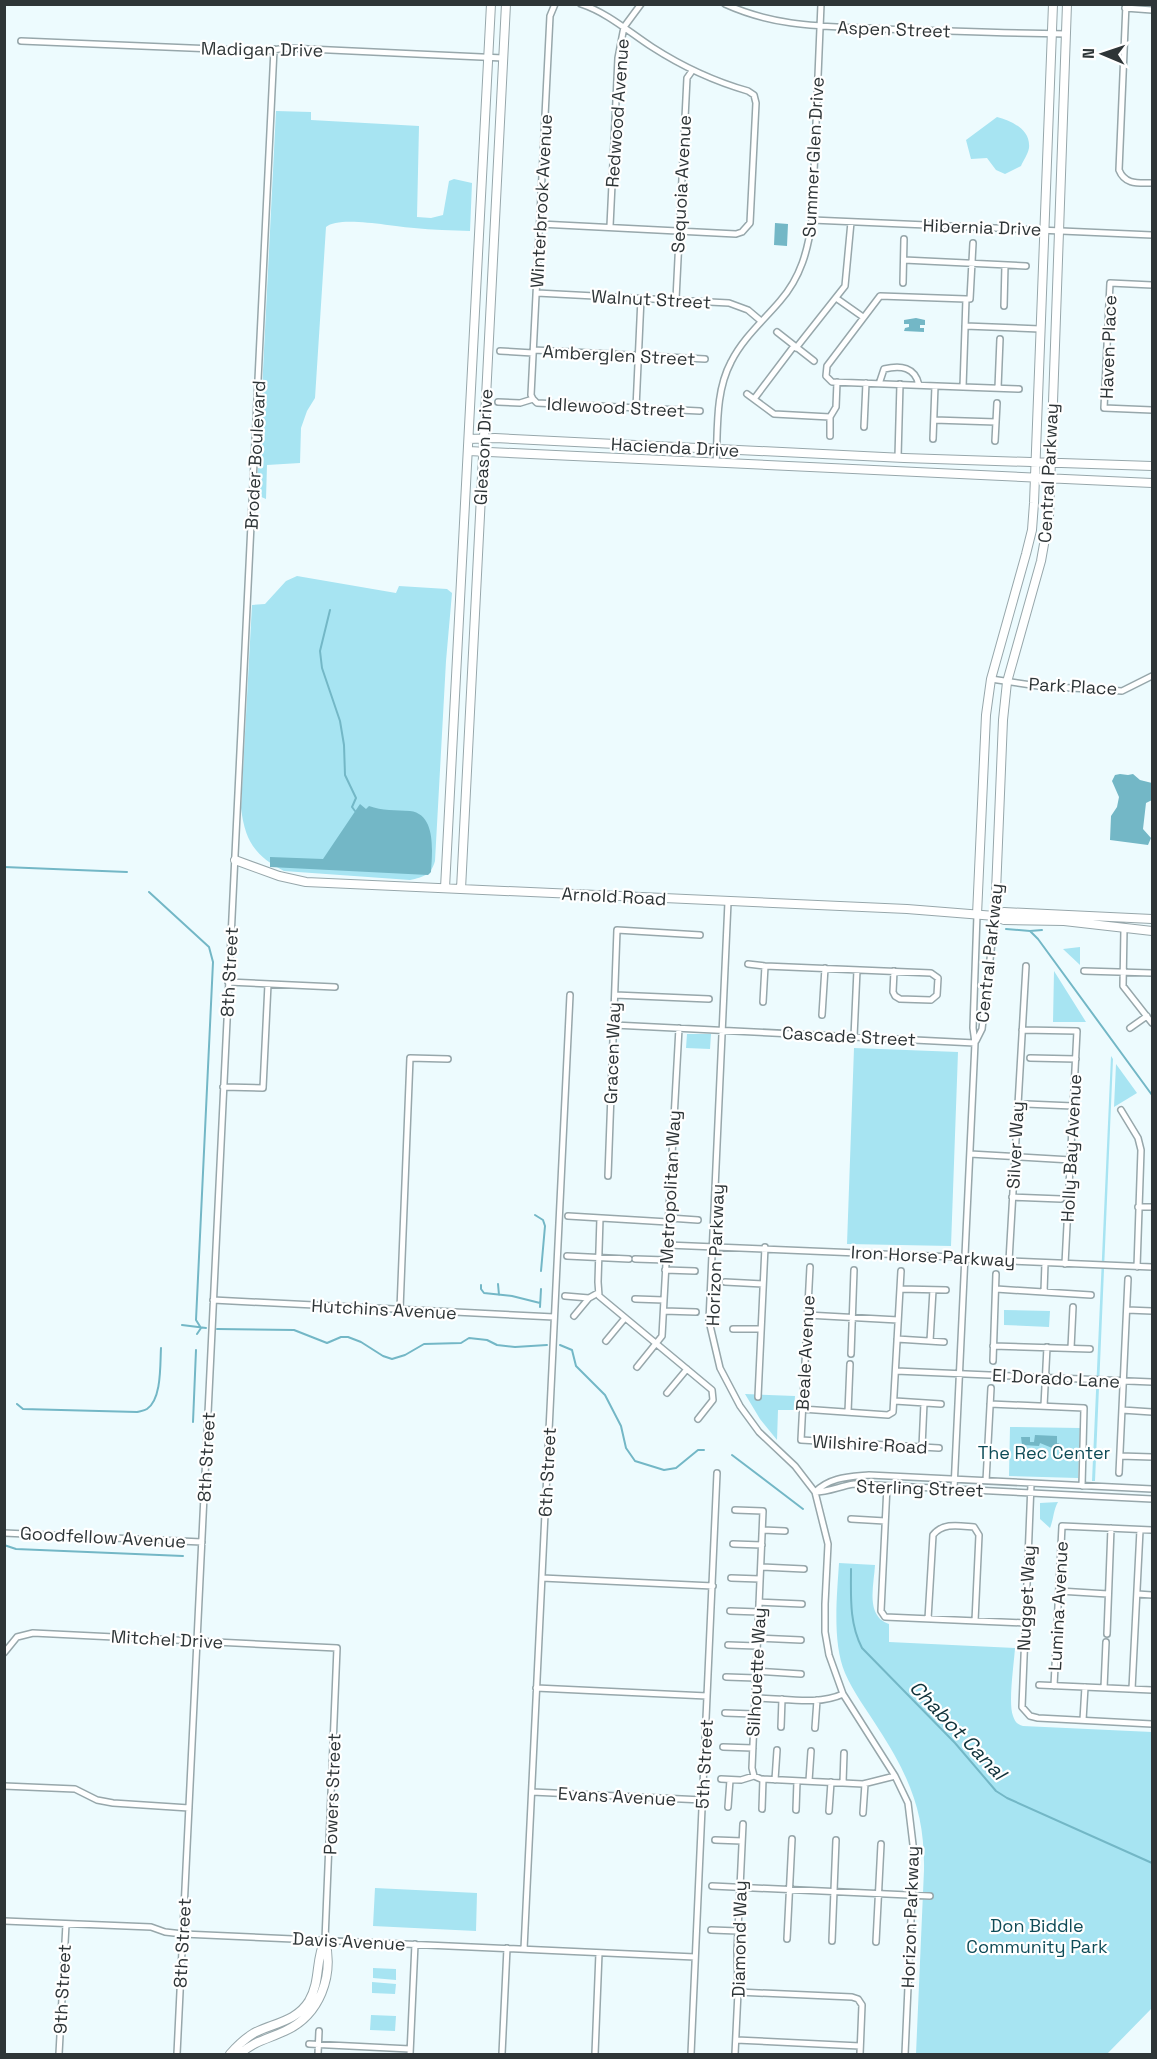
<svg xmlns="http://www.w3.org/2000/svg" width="1157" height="2059" viewBox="0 0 1157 2059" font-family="'Space Grotesk',sans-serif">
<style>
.green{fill:#a7e4f2}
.water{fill:#73b7c6}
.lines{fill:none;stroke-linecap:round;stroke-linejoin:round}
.stream{stroke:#73b7c6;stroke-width:2}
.street-casing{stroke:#97a7ab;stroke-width:8}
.secondary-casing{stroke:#97a7ab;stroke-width:10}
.street{stroke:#fff;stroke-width:5}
.secondary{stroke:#fff;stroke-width:8}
.labels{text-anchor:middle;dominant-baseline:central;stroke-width:4.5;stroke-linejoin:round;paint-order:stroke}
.street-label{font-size:18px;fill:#2e3537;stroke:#fff}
.park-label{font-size:18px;fill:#0e4b57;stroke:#fff}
.water-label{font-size:20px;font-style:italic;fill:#10323a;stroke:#fff}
</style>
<rect width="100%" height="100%" fill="#edfbfe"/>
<path class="green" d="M 276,111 L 311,112 L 311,120 L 419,126 L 417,217 L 431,218 L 443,215 L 449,181 L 454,179 L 472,183 L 470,231 C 452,230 432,230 414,228 C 395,227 339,215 326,227 L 315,398 L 307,411 L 301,428 L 300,463 L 267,465 L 266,499 L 259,496 L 257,491 Z
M 997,117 C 1011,121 1031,129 1029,148 C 1028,154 1023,161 1021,166 L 1005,174 L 996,170 L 987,158 L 971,159 L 966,140 Z
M 297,576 L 396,593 L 399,586 L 447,589 L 452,593 L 446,661 L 435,861 C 431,875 424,877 410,880 L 284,871 C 255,856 245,841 241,808 L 252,605 L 265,604 L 286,581 Z
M 1080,947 L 1080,965 L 1063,949 Z
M 1054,971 L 1086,1022 L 1053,1022 Z
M 687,1034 L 711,1034 L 710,1049 L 686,1048 Z
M 854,1048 L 958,1052 L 951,1246 L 847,1244 Z
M 1111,1056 L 1113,1059 L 1095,1481 L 1092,1481 Z
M 1116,1064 L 1137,1093 L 1114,1107 Z
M 1004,1310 L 1050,1311 L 1049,1327 L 1004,1325 Z
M 745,1394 L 795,1396 L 794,1410 L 778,1410 L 777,1440 L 760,1419 Z
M 1010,1427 L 1080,1428 L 1078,1478 L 1009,1476 Z
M 1058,1502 C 1053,1511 1054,1518 1050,1528 L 1040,1519 L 1040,1503 Z
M 839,1563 L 875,1565 C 874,1585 865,1616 889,1624 L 889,1642 L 1015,1648 C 1014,1664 1008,1703 1013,1716 C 1015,1722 1017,1724 1023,1726 L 1152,1732 L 1152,2008 L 1107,2054 L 916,2054 L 924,1870 C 925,1812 909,1776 878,1728 C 867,1710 853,1692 845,1673 C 832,1642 837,1596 839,1563 Z
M 375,1888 L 477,1893 L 476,1931 L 373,1926 Z
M 373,1968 L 396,1969 L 396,1980 L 373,1978 Z
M 372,1982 L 396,1984 L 395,1994 L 372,1993 Z
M 371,2015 L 396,2016 L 395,2031 L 370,2030 Z"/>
<path class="water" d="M 775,223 L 788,224 L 787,246 L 774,245 Z
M 916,318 L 925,320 L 925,325 L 920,325 L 920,328 L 924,328 L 924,332 L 904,331 L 905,328 L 909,327 L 909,324 L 904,324 L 904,320 Z
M 1120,774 L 1128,775 L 1133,774 L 1140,780 L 1152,783 L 1152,800 L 1146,803 L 1143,829 L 1151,838 L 1148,845 L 1110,840 L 1111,816 L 1117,807 L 1119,797 L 1112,781 L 1115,775 Z
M 360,804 L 366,809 L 369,806 C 382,811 396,810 410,811 C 437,814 432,854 431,872 L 428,875 L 270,867 L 270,857 L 323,859 Z
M 1035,1435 L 1057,1436 L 1057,1443 L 1059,1443 L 1057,1450 L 1040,1443 L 1039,1446 L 1022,1445 L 1021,1437 L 1030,1437 L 1030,1442 L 1034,1442 Z"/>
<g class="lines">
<path class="stream" d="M 330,610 L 320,651 L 322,668 L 340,721 L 344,745 L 345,775 L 356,798 L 352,807 L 355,811
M 4,867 L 127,872
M 149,892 L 209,947 L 213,962 L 196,1320 L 201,1328
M 1006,929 L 1030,931 L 1038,939 L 1152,1095
M 1030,931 L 1042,930
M 535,1215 L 543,1220 L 545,1226 L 541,1271
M 498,1284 L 499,1295
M 481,1285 L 481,1289 L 484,1293 L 512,1296 L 540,1303
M 540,1307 L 541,1289
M 182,1325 L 206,1328
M 217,1329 L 294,1330 L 327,1343 L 341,1337 L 348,1337 L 361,1342 L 383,1356 L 392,1359 L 405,1355 L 424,1344 L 461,1343 L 469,1338 L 487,1340 L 497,1345 L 515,1347 L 547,1345
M 197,1334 L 201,1328
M 560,1345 L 572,1350 L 576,1366 L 605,1395 L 621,1426 L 626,1448 L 635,1461 L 664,1470 L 676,1468 L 698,1450 L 704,1450
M 17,1404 L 23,1409 L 137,1412 C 140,1411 144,1411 147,1409 C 162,1399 160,1364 161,1348
M 193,1422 L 196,1350
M 732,1455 L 803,1509
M 4,1545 L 16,1549 L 183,1556
M 851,1569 C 851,1596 849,1623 862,1648 L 955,1743 L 996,1791 L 1007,1798 L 1152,1863"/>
<defs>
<path id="street" d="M 725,4 C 778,28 826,26 883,29 C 944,31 1005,33 1066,34
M 1126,4 L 1119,170 C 1125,185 1138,183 1152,183
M 1125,8 L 1152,10
M 21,41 L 264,51 L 287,48 L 503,58
M 812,220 L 1152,235
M 540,224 L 736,234 L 742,232 L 750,223 L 756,103 L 754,95 L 748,91 C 713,81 683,67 652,47 C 629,32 608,13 581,4
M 610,226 L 618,58 L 624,27 L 641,4
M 904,260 L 1026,266
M 903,283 L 904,239
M 1152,285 L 1110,283 L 1104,408 L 1152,410
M 537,293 L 729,303 L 748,310 L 761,321
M 880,296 L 966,299 L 963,387 L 832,382 L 826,376 L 827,366 Z
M 836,298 L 863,317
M 676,299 L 687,78 L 692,71
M 966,299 L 970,299 L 973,243
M 1004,306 L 1005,265
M 965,326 L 1040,329
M 777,332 L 814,361
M 796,348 L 845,286 L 851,222
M 534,350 L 705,359
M 500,351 L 533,353
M 879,384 L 884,369 C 901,365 915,367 919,385
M 963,387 L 1019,389
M 998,388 L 1000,339
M 747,394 L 774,414 L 830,417
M 533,399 L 531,395 L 550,16 L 555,4
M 533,399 L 537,403 L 700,411
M 754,399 L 794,346
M 498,402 L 520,403 L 533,399
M 636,408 L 641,298
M 934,420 L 996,422
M 864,427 L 866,383
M 830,436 L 830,417 L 836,407 L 837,382
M 933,439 L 935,386
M 995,441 L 997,403
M 898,457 L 900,384
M 716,463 C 718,430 715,392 731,362 C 743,338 763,321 780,301 C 801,277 808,250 812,220 L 821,4
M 991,679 L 1038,686 L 1122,691 L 1152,676
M 728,902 L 709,1321 L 720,1368 L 740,1406 L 759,1432 L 795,1466 L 815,1492 L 828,1544 L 825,1604 L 825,1632 L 829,1655 L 843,1694 L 895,1776 L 908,1803 L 914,1853 L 905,2054
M 1124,929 L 1123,986 L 1152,1023
M 748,964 L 765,966 L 931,973 L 938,978 L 937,995 L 931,1000 L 900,999 L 895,996 L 893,992 L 894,971
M 1084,971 L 1152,973
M 228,982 L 335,987
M 615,995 L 709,999
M 763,1002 L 765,966
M 822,1015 L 825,968
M 614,1025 L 975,1043
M 1130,1028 L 1147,1016
M 1022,1030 L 1077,1031 L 1065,1264
M 854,1037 L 857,970
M 976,1041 L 982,1029 L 995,916
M 1030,1058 L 1076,1059
M 223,1087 L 263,1088 L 268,984
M 1026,1104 L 1073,1106
M 1121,1110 L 1138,1138 L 1141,1150 L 1137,1267
M 970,1154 L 1071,1160
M 608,1176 L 617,930 L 700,935
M 1012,1197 L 1061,1199
M 1138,1207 L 1152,1207
M 568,1216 L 668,1222
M 600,1218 L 598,1282 L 599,1296 L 712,1390 L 713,1400 L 698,1419
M 669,1218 L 698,1220
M 667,1245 L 954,1257 L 965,1259 L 1152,1267
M 567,1256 L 629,1259
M 635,1259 L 666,1260
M 1009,1261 L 1026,966
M 810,1267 L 801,1440 L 939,1448
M 665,1270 L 695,1271
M 725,1282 L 763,1284
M 900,1289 L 946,1290
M 996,1289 L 1091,1295
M 1044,1292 L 1045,1263
M 565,1296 L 589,1298
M 635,1299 L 664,1300
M 213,1300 L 554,1317
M 400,1309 L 410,1058 L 448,1059
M 1127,1310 L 1152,1311
M 664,1311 L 696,1312
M 807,1315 L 898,1320
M 574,1316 L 589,1298 L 598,1293
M 733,1329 L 761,1329
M 897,1339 L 944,1342
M 606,1341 L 625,1318
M 930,1341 L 933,1290
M 993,1346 L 1090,1349
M 1071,1348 L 1073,1307
M 851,1354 L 854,1270
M 993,1361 L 996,1274
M 637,1367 L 662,1336 L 679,1028
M 896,1371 L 1152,1382
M 667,1393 L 687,1369
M 758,1397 L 765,1247
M 895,1401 L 941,1404
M 990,1404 L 1084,1408 L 1082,1486
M 1044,1406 L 1047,1347
M 802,1409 L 888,1415 L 893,1412 L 901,1271
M 1122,1410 L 1152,1412
M 848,1412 L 850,1364
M 922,1447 L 924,1403
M 1120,1456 L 1152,1457
M 1119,1473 L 1128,1279
M 986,1481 L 991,1388
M 1031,1484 L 1022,1707 L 1030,1716 L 1038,1718 L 1152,1724
M 887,1486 L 881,1611 L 885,1617 L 1025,1623
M 954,1489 L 975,1043 L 973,1028 L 977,915
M 815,1492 C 830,1477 848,1477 869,1475 L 1152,1489
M 815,1492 C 829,1492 840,1486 854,1484 L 1152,1499
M 735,1510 L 763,1511 L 752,1768 L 754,1776
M 851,1519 L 885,1521
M 763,1530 L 785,1531
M 4,1533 L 202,1542
M 733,1544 L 762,1545
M 761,1567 L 804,1569
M 542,1578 L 713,1586
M 731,1578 L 760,1579
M 1059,1591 L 1108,1594
M 1137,1594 L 1152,1595
M 759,1602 L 802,1604
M 730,1611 L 759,1612
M 928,1619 L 933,1535 C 943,1522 960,1526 974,1527 L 979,1535 L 975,1621
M 1107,1634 L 1111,1528
M 758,1638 L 801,1640
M 728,1645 L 757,1646
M 4,1653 L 17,1637 L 33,1633 L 337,1648 L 325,1940
M 756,1671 L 801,1674
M 726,1677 L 756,1678
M 1039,1685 L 1152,1690
M 1054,1686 L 1062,1526 L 1152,1530
M 536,1688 L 707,1696
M 1104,1688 L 1106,1642
M 1132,1689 L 1140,1530
M 755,1698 C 784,1698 817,1706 843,1694
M 725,1713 L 754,1714
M 1083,1720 L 1085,1687
M 781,1727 L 782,1699
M 815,1728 L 817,1700
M 723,1747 L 753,1748
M 754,1776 L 761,1779 L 863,1784 L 895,1776
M 721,1779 L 741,1780 L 754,1776
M 775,1780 L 777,1750
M 809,1781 L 811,1751
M 843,1783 L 844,1753
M 4,1786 L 75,1789 L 97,1800 L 113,1803 L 189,1808
M 532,1792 L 703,1800
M 728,1807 L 730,1780
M 762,1809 L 763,1779
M 796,1810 L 797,1781
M 829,1811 L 831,1782
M 863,1813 L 865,1784
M 715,1840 L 742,1841
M 712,1886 L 930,1896
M 4,1921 L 151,1927 L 165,1932 L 183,1934 L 695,1957
M 711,1930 L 738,1931
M 787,1939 L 792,1839
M 832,1941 L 836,1840
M 876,1942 L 881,1844
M 524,1949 L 570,995
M 738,1992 L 852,1997 L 858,1999 L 862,2005 L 860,2054
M 736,2040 L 860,2046
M 309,2044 L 410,2049
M 59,2054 L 66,1924
M 177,2054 L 274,49
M 318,2054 L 319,2031
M 410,2054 L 415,1944
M 502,2054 L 507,1948
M 595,2054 L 599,1953
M 691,2054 L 717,1473
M 735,2054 L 738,1992 L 737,1951 L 743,1824"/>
<path id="secondary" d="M 469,439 L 495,438 L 904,458 L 1152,466
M 468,451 L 1152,483
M 235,860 L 279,876 L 306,882 L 907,909 L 995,916 L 1004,920 L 1064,921 L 1152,931
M 445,888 L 491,4
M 461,889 L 506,4
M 977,915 L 986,715 L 991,679 L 1026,554 L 1032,530 L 1034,503 L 1053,4
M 995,916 L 1003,720 L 1007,682 L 1041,561 L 1049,516 L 1067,4
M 995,916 L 1004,912 L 1152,919
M 230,2054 C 237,2046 244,2039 254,2033 C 273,2023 296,2022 309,2001 C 321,1980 315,1960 325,1940
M 240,2054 C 254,2041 268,2039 285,2031 C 320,2015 334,1976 325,1940"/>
</defs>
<use href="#street" class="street-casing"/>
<use href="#secondary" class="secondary-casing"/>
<use href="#street" class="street"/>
<use href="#secondary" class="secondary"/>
</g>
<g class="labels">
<g class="street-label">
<text transform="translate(894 29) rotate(2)">Aspen Street</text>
<text transform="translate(262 49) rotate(1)">Madigan Drive</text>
<text transform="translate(617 113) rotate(-86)">Redwood Avenue</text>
<text transform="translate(813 157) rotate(-87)">Summer Glen Drive</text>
<text transform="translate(681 184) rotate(-87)">Sequoia Avenue</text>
<text transform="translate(541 201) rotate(-87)">Winterbrook Avenue</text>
<text transform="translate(982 227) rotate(2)">Hibernia Drive</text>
<text transform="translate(651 299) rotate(3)">Walnut Street</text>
<text transform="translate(1108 347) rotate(-88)">Haven Place</text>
<text transform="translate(619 355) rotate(3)">Amberglen Street</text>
<text transform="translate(616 407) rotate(3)">Idlewood Street</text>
<text transform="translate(483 447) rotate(-87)">Gleason Drive</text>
<text transform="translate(675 447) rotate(3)">Hacienda Drive</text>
<text transform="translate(255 455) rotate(-87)">Broder Boulevard</text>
<text transform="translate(1048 473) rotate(-87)">Central Parkway</text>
<text transform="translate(1073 686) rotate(3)">Park Place</text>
<text transform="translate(614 896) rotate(3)">Arnold Road</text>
<text transform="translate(989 953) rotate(-84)">Central Parkway</text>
<text transform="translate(229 972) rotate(-87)">8th Street</text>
<text transform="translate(849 1036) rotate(3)">Cascade Street</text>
<text transform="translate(612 1053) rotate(-88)">Gracen Way</text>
<text transform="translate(1015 1145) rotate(-87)">Silver Way</text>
<text transform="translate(1071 1148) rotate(-87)">Holly Bay Avenue</text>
<text transform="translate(670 1187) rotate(-87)">Metropolitan Way</text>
<text transform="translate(715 1255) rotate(-88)">Horizon Parkway</text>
<text transform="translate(933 1256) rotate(3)">Iron Horse Parkway</text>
<text transform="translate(384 1309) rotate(3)">Hutchins Avenue</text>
<text transform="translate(805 1353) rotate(-87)">Beale Avenue</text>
<text transform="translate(1056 1378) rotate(3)">El Dorado Lane</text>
<text transform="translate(870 1444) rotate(3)">Wilshire Road</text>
<text transform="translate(206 1457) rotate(-87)">8th Street</text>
<text transform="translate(547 1472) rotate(-87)">6th Street</text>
<text transform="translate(920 1488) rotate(2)">Sterling Street</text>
<text transform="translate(103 1537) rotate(3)">Goodfellow Avenue</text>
<text transform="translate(1026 1598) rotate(-87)">Nugget Way</text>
<text transform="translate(1058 1606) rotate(-87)">Lumina Avenue</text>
<text transform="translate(167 1639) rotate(3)">Mitchel Drive</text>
<text transform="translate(756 1672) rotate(-87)">Silhouette Way</text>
<text transform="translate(704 1764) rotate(-87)">5th Street</text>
<text transform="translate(332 1794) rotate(-88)">Powers Street</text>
<text transform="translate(617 1796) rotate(3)">Evans Avenue</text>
<text transform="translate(910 1917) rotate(-88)">Horizon Parkway</text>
<text transform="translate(739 1939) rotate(-89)">Diamond Way</text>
<text transform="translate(349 1941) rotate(3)">Davis Avenue</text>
<text transform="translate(182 1943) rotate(-87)">8th Street</text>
<text transform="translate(62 1989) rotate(-87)">9th Street</text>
</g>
<g class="park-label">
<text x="1044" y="1452">The Rec Center</text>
<text x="1037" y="1925">Don Biddle<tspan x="1037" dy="21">Community Park</tspan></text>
</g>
<g class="water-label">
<text transform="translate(958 1730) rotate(46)">Chabot Canal</text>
</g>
</g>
<rect width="1157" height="2059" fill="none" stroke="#2e3537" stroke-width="12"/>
<g transform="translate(1103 54) rotate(272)" stroke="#ffffff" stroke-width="4.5" paint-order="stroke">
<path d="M0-4.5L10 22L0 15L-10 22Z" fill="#2e3537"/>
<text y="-9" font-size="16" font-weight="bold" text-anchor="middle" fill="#2e3537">N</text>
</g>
</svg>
